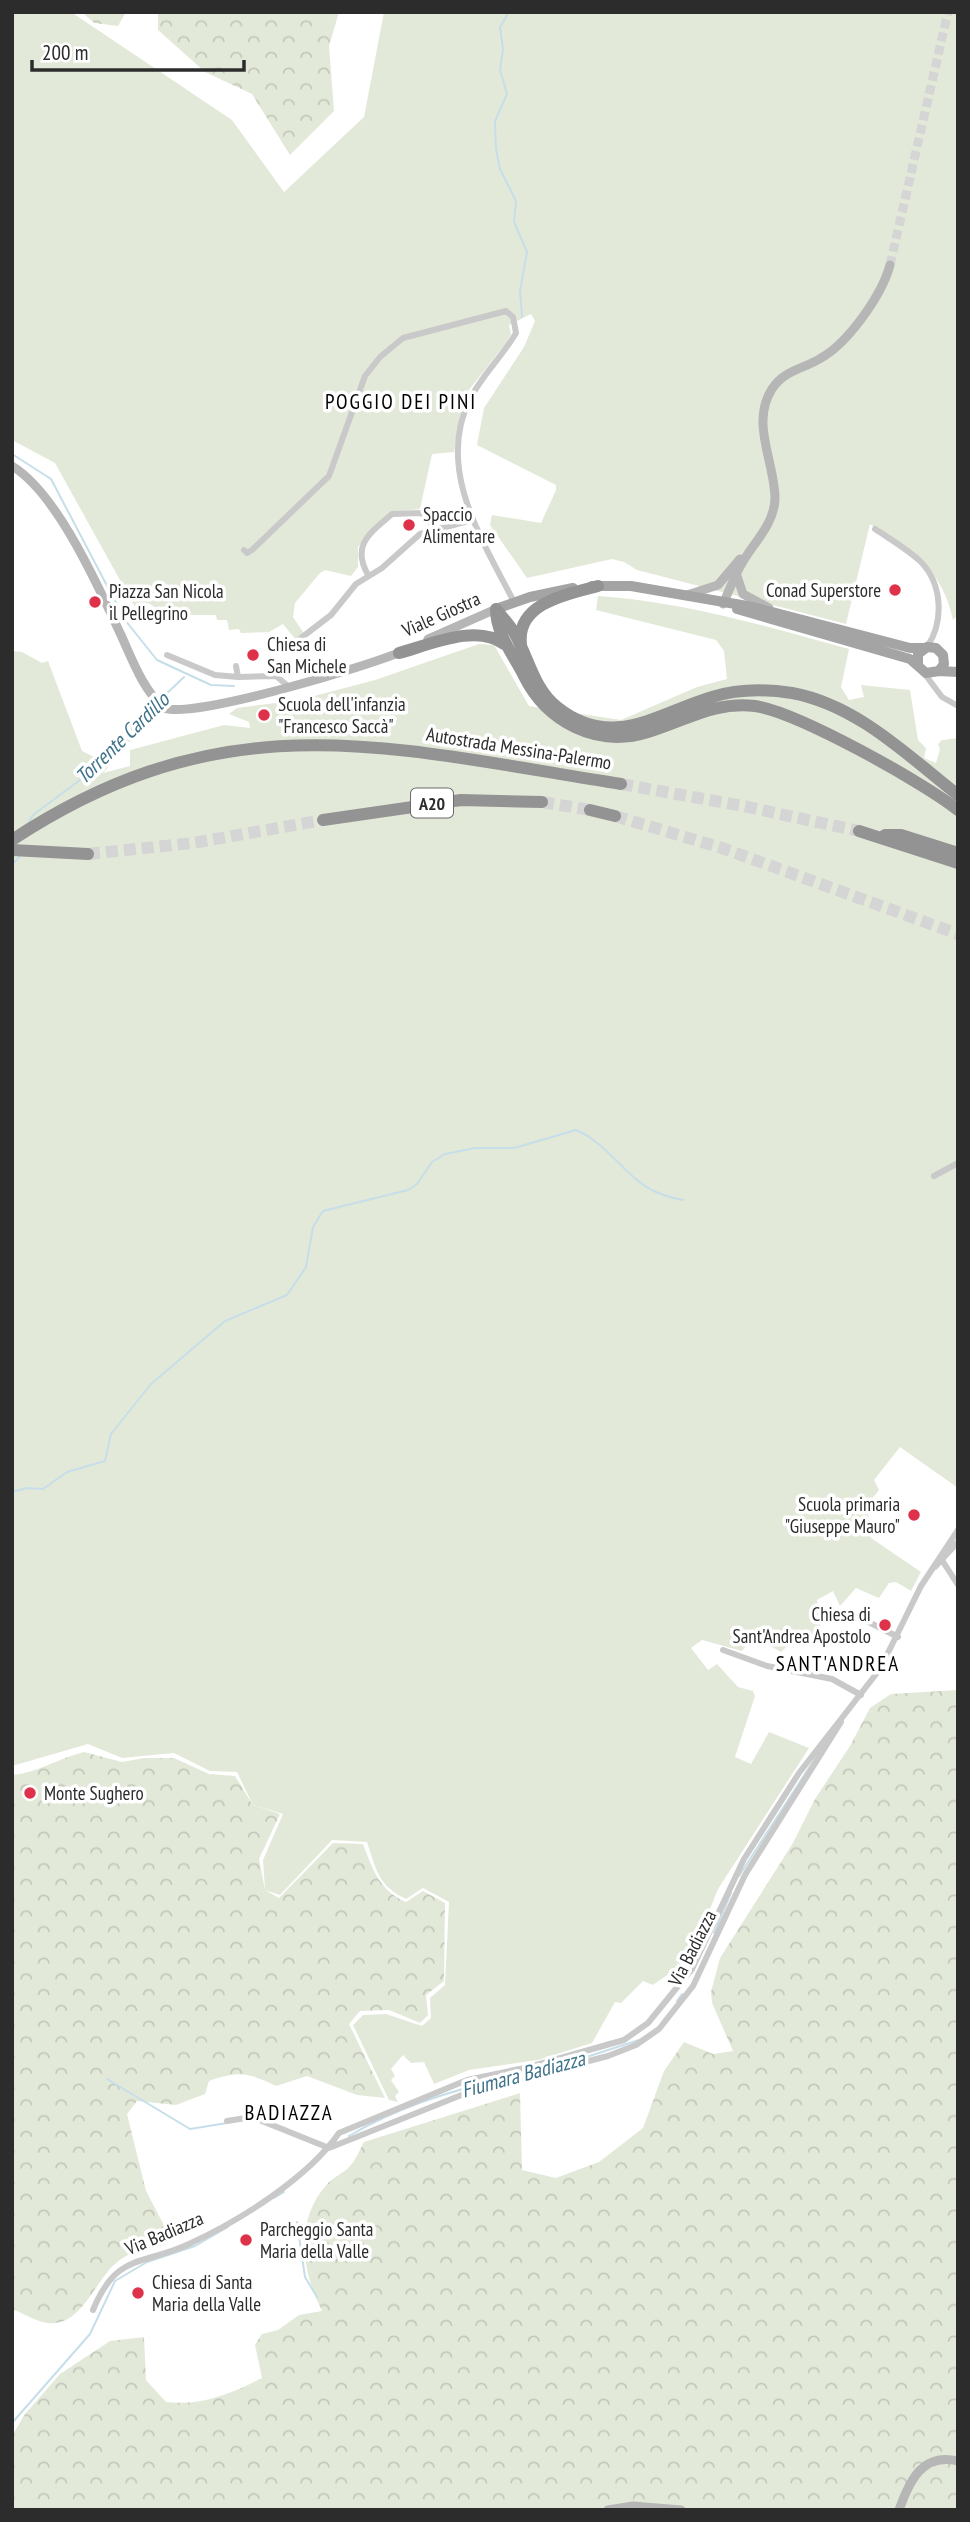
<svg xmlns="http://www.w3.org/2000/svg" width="970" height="2522" viewBox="0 0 970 2522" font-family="'PT Sans Narrow',sans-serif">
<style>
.grass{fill:#e3e9d9}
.forest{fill:url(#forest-crowns)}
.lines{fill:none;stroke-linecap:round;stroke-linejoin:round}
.stream{stroke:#c6dee9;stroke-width:2}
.secondary-tunnel{stroke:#d5d5d5;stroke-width:9;stroke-dasharray:9 4.5;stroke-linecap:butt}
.highway-tunnel{stroke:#d5d5d5;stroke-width:12;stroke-dasharray:12 6;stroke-linecap:butt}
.street{stroke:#c9c9c9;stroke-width:6}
.secondary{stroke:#b6b6b6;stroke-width:9}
.primary{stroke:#a4a4a4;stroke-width:10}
.highway{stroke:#939393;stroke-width:12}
.poi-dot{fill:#de324b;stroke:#fff;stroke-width:2.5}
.labels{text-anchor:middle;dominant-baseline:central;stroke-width:7;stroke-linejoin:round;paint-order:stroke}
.shield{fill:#fff;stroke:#6b6b6b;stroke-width:2}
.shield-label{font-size:18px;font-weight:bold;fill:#2c2c2c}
.poi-label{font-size:19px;fill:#2c2c2c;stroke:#fff;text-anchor:start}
.street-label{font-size:19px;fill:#2c2c2c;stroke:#fff}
.neighbourhood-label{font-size:21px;letter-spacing:2px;fill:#000;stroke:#fff}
.water-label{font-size:21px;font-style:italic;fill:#3e728a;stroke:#fff}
</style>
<defs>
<pattern id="forest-crowns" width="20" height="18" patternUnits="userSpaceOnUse" patternTransform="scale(1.75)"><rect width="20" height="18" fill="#e3e9d9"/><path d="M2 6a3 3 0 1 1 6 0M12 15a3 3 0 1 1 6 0" fill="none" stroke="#c3c8ba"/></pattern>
</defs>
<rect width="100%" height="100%" fill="#fff"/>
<path class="grass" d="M 12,12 L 71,12 L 232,120 L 284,192 L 364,117 L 384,12 L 958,12 L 958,615 L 953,620 C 941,565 912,555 870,524 L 846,624 L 637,570 L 624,562 L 612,559 L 527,578 L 490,525 L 492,515 L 541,523 L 556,490 L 556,485 L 477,445 L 484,408 L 524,347 L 535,321 L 531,314 L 509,325 L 511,334 L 506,343 L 465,395 L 454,452 L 432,454 L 420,509 L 392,512 L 358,547 L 358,567 L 351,576 L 325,570 L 320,573 L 295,603 L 293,617 L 303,632 L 296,640 L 283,624 L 269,632 L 241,633 L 239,629 L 229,630 L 227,620 L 217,620 L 216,615 L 189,615 L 188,619 L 179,619 L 177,622 L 165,619 L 166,614 L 148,603 L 136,609 L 55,463 L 12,440 Z
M 598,596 C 684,602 766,626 849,649 L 841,687 L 849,700 L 864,697 L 861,685 L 910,690 L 918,740 L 926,748 L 924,758 L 936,763 L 940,749 L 938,744 L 942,740 L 958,738 L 958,1488 L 900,1447 L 874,1480 L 879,1490 L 867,1505 L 871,1538 L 921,1572 L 911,1591 L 896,1582 L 889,1583 L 879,1598 L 856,1588 L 840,1606 L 833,1591 L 817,1600 L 822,1640 L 798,1636 L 781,1652 L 760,1640 L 750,1641 L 742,1651 L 702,1640 L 691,1648 L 708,1670 L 717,1664 L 738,1687 L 753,1691 L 755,1696 L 735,1757 L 751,1764 L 769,1732 L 809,1748 L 718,1889 L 690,1959 L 653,1985 L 643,1981 L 621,2003 L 615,2002 L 592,2043 L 538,2060 L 469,2070 L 434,2084 L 424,2062 L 411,2063 L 403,2055 L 391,2069 L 395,2076 L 391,2080 L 399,2092 L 395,2096 L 398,2102 L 389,2100 L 353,2025 L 363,2015 L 386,2014 L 422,2026 L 431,2018 L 430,1998 L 445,1985 L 449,1902 L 423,1888 L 406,1899 C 378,1886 376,1869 367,1842 L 332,1840 L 280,1895 L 265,1890 L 263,1860 L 283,1814 L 253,1805 L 237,1772 L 210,1771 L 174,1753 L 122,1758 L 88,1744 L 12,1766 L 12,651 L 22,652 L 42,663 L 48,661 L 82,751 L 94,757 L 103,752 L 152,702 L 158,709 L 103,773 L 130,766 L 130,750 L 224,725 L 250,728 L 249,722 L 229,714 L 237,708 L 299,700 L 375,680 L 479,644 L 494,645 L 529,706 L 621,720 L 697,687 L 727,679 L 724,651 L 716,640 L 596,610 Z"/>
<path class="forest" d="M 82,12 L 126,12 L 118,26 L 94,23 Z
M 158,12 L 339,12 L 329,46 L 334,111 L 290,155 L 252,94 L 205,72 L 158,30 Z
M 958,1690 L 958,2510 L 12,2510 L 12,2436 L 25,2414 L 60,2374 L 110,2341 L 144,2337 L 146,2380 L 166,2402 C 202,2406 230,2394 262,2378 L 255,2345 L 262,2334 L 278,2330 L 299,2315 L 322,2311 C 301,2269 294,2220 328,2183 C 335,2176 344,2173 350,2166 C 356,2160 360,2149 364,2142 L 520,2093 L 522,2170 L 556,2178 L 599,2162 L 643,2128 L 664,2071 L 684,2042 L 713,2054 L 733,2051 L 712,2003 L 711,1992 L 720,1958 L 793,1843 L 815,1799 L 850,1746 L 870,1708 L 891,1694 Z
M 84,1752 L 122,1762 L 144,1758 L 174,1758 L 209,1774 L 235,1776 L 253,1805 L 280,1814 L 259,1859 L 265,1890 L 279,1898 L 333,1843 L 363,1844 C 373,1870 379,1890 406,1902 L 423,1891 L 445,1903 L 444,1981 L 426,1995 L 428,2015 L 420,2023 L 389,2010 L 360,2011 L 349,2024 L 385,2098 L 357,2095 L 307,2076 L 276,2086 C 248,2072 238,2071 209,2081 L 205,2094 L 176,2105 L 137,2101 L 127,2114 L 146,2191 L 166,2229 L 165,2245 C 146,2248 129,2251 115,2264 C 95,2281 81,2327 48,2323 C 37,2322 23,2313 12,2309 L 12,1775 C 37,1773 59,1758 84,1752 Z"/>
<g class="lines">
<path class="stream" d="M 509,12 L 500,27 L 503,49 L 500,70 L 507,94 L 495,121 L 496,149 L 500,169 L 516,201 L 514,222 L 527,252 L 520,291 L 522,317
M 12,454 L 51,479 L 125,620 L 157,660 L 211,685 L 234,686
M 160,700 L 184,677
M 27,826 L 33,815 L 96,768 L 156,704
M 12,865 L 21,855
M 12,1492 L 27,1488 L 43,1489 L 67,1472 L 105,1461 L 111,1434 L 151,1384 L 225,1321 L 287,1295 L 306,1267 L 313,1227 L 323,1211 L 408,1190 L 417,1184 L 432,1162 L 445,1154 L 475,1148 L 514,1148 L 576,1130 C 608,1143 625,1178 656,1192 C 664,1196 674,1198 683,1200
M 739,1876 L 816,1757
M 714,1933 L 731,1893
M 677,2001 L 682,1994
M 571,2062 L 639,2040
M 107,2079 L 190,2129 L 227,2123
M 349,2136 C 399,2106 462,2087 518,2076
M 274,2198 L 284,2192
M 297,2222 L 305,2277 L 317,2297
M 12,2423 L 90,2334 L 115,2281 L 147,2262 L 195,2246 L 228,2227"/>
<path class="secondary-tunnel" d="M 890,265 L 948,12"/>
<path class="highway-tunnel" d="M 621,784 L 743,806 L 859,831
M 542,802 L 590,810
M 615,816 L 722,848 L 958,934
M 88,854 L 193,843 L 323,820"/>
<path class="street" d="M 875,529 C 890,539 907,549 920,561 C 943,584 944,622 927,647
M 244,550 L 247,553 L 252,550 L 329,476 L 365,376 L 380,357 L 403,338 L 506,311 L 513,317 L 516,333 C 502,357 482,375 470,399 C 435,469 483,541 514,602
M 368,575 C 351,545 370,533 392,514 L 421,513 L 436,529
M 301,638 L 331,615 L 356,584 L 382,568 L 420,534 L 472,520
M 167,655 L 215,675 L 238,677
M 236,666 L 238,677 L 276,676 L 288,686
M 924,673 L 942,697 L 958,706
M 934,1176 L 958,1163
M 940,1557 L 958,1585
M 935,1567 L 958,1542
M 849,1612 L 898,1637
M 723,1650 L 767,1666 L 832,1679 L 861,1695
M 227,2121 L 252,2117 L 329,2148
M 329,2148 L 469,2092 L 608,2056 L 636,2045 L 659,2029 L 693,1986 L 745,1875 L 841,1722
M 93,2310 C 117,2252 142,2266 189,2244 C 239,2221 308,2178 339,2133 L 467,2080 L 529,2067 L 624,2040 L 648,2023 L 692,1969 L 744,1859 L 799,1773 L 880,1669 L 921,1586 L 958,1530"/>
<path class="secondary" d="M 12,466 C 57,493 98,586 121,635 C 132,659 143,690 164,708 C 193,719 369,666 403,651
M 737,576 L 743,594 L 769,608
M 687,595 L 718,585 L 740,559
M 723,604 C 729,591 734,577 741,565 C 753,543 774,525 775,499 C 775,462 750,423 772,389 C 784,370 804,369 821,358 C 848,343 882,295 890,265
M 428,639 L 496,609
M 608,2510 L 633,2506 L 681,2510
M 899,2510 C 909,2482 922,2452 958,2461"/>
<path class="primary" d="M 592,586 L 631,586 L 753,607 L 910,648 L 923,648
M 496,609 L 530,597 L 573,588
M 737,609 L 910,659 L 926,673 L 939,671 L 944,664 L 943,655 L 936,648 L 927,647 L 918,654 L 918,665
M 939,671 L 958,672"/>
<path class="highway" d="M 496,609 C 496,634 513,654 524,676 C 547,722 597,748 648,732 C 685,721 714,701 755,706 C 797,712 923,782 958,810
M 496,609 C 502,617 510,625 515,634 C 529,659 534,689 557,707 C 612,751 658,713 712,697 C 738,689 766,689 792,693 C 857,705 907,755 958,795
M 521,644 C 516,603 568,594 598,586
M 399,653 C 429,645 477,623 504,644
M 590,810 L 615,816
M 323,820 L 461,800 L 542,802
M 859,831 L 958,863
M 885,835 L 901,835 L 958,853
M 12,840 C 226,699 387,747 621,784
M 12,850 L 88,854"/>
</g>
<g class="poi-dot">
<circle cx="409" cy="525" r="7"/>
<circle cx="895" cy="590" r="7"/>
<circle cx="95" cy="602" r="7"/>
<circle cx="253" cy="655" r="7"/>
<circle cx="264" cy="715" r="7"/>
<circle cx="914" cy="1515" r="7"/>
<circle cx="885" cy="1625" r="7"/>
<circle cx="30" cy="1793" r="7"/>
<circle cx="246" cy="2240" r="7"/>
<circle cx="138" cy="2293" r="7"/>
</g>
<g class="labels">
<rect class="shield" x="411" y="788.5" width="42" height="29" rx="5"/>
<g class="shield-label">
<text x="432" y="803">A20</text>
</g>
<g class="poi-label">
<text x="423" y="514">Spaccio<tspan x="423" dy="22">Alimentare</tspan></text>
<text x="881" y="590" text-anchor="end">Conad Superstore</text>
<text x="109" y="591">Piazza San Nicola<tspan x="109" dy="22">il Pellegrino</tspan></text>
<text x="267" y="644">Chiesa di<tspan x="267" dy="22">San Michele</tspan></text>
<text x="278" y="704">Scuola dell'infanzia<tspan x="278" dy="22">"Francesco Saccà"</tspan></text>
<text x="900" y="1504" text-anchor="end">Scuola primaria<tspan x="900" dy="22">"Giuseppe Mauro"</tspan></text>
<text x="871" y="1614" text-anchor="end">Chiesa di<tspan x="871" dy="22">Sant'Andrea Apostolo</tspan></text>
<text x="44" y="1793">Monte Sughero</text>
<text x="260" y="2229">Parcheggio Santa<tspan x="260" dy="22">Maria della Valle</tspan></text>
<text x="152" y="2282">Chiesa di Santa<tspan x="152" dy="22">Maria della Valle</tspan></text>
</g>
<g class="street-label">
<text transform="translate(441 614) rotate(-24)">Viale Giostra</text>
<text transform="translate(519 748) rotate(9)">Autostrada Messina-Palermo</text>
<text transform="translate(692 1948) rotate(-63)">Via Badiazza</text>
<text transform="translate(164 2233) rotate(-23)">Via Badiazza</text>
</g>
<g class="neighbourhood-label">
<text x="401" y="401">POGGIO DEI PINI</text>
<text x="838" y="1663">SANT'ANDREA</text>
<text x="289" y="2112">BADIAZZA</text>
</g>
<g class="water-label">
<text transform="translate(122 738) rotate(-44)">Torrente Cardillo</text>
<text transform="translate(523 2074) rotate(-15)">Fiumara Badiazza</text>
</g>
</g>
<rect width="970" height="2522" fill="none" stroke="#2c2c2c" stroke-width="28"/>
<path d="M32 60v10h212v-10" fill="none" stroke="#2c2c2c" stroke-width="3.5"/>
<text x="42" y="60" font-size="21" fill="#2c2c2c" stroke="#ffffff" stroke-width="5" paint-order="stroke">200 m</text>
</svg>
